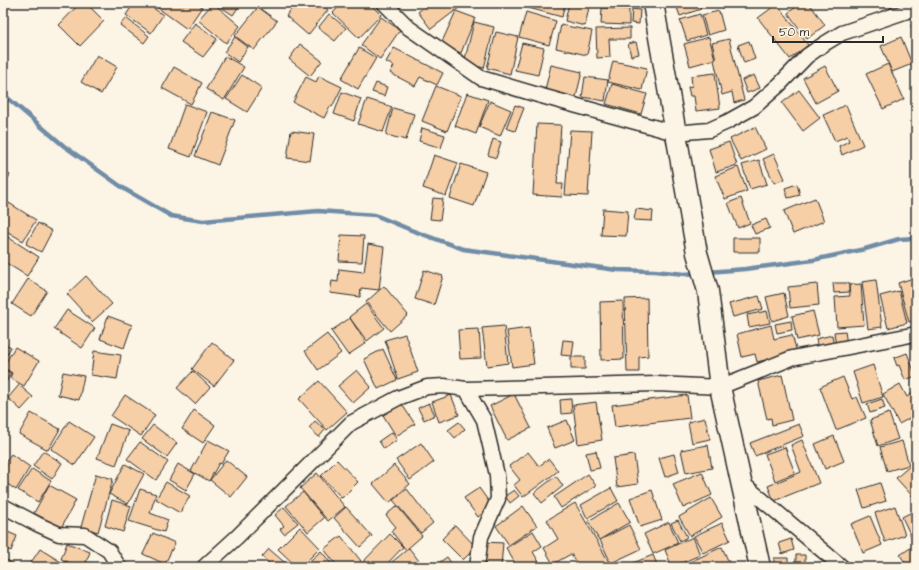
<svg xmlns="http://www.w3.org/2000/svg" width="919" height="570" viewBox="0 0 919 570" font-family="'Architects Daughter',sans-serif">
<style>
.lines{fill:none;stroke-linecap:round;stroke-linejoin:round}
.stream{stroke:#718ca7;stroke-width:4.5}
.building{fill:#f7cfa7;stroke:#2b2b2b}
.street-casing{stroke:#2b2b2b;stroke-width:17}
.secondary-casing{stroke:#2b2b2b;stroke-width:23}
.street{stroke:#fcf5e5;stroke-width:14}
.secondary{stroke:#fcf5e5;stroke-width:20}
</style>
<rect width="100%" height="100%" fill="#fcf5e5"/>
<filter id="ink" filterUnits="userSpaceOnUse"><feTurbulence type="fractalNoise" baseFrequency=".025" numOctaves="2"/><feDisplacementMap in="SourceGraphic" scale="8" xChannelSelector="R" yChannelSelector="G"/><feConvolveMatrix kernelMatrix="1 2 1 2 8 2 1 2 1" color-interpolation-filters="sRGB"/></filter>
<g filter="url(#ink)">
<g class="lines">
<path class="stream" d="M 3,94 L 64,146 L 126,190 L 171,216 L 203,221 L 318,211 L 375,215 L 411,230 L 463,249 L 617,270 L 654,271 L 685,274 L 698,273
M 708,272 L 745,269 L 813,260 L 865,249 L 899,239 L 916,238"/>
</g>
<path class="building" d="M 80,3 L 86,3 L 104,21 L 80,46 L 59,25 Z
M 134,3 L 146,3 L 163,15 L 151,33 L 126,15 Z
M 151,3 L 196,3 L 202,7 L 187,29 Z
M 213,3 L 240,26 L 226,43 L 198,20 Z
M 215,3 L 241,3 L 233,15 Z
M 296,3 L 320,3 L 328,10 L 308,35 L 286,16 Z
M 342,3 L 369,3 L 381,15 L 359,38 L 333,13 Z
M 429,3 L 457,3 L 460,7 L 431,29 L 418,12 Z
M 526,3 L 565,3 L 562,17 L 525,7 Z
M 569,3 L 590,3 L 585,26 L 565,21 Z
M 681,3 L 699,3 L 701,9 L 680,16 L 676,5 Z
M 720,3 L 730,3 L 723,8 Z
M 801,3 L 809,3 L 825,25 L 807,39 L 788,13 Z
M 887,3 L 906,3 L 894,12 Z
M 777,4 L 808,45 L 790,59 L 758,18 Z
M 258,7 L 277,21 L 254,50 L 235,36 Z
M 602,8 L 629,9 L 629,25 L 601,24 Z
M 632,9 L 640,10 L 639,24 L 631,23 Z
M 456,11 L 475,18 L 461,53 L 441,44 Z
M 719,11 L 724,30 L 708,35 L 702,15 Z
M 526,12 L 556,21 L 549,45 L 519,37 Z
M 329,14 L 346,28 L 335,41 L 318,28 Z
M 700,14 L 706,35 L 687,41 L 680,20 Z
M 381,17 L 400,30 L 380,59 L 361,45 Z
M 126,18 L 149,36 L 144,43 L 120,25 Z
M 474,22 L 494,27 L 484,68 L 464,63 Z
M 195,23 L 217,39 L 203,57 L 181,42 Z
M 916,24 L 916,36 L 914,37 L 911,25 Z
M 561,25 L 592,31 L 587,55 L 556,48 Z
M 630,28 L 630,39 L 609,39 L 610,57 L 597,58 L 596,29 Z
M 496,32 L 518,37 L 510,74 L 487,68 Z
M 235,37 L 248,47 L 238,62 L 224,52 Z
M 709,37 L 715,59 L 690,66 L 684,44 Z
M 901,37 L 912,64 L 892,72 L 881,46 Z
M 729,39 L 744,100 L 734,103 L 732,92 L 722,95 L 714,60 L 716,59 L 712,43 Z
M 749,41 L 755,59 L 744,63 L 738,45 Z
M 636,42 L 639,54 L 631,56 L 628,44 Z
M 522,43 L 544,48 L 538,75 L 515,70 Z
M 300,44 L 322,61 L 310,76 L 289,59 Z
M 359,48 L 376,58 L 358,89 L 341,79 Z
M 394,48 L 443,73 L 437,85 L 420,77 L 415,86 L 390,73 L 394,66 L 386,62 Z
M 97,55 L 117,67 L 101,94 L 81,82 Z
M 225,56 L 244,67 L 224,100 L 206,89 Z
M 613,61 L 647,68 L 642,90 L 608,82 Z
M 888,64 L 904,99 L 883,109 L 866,74 Z
M 551,65 L 582,72 L 576,97 L 545,90 Z
M 825,66 L 838,91 L 816,103 L 803,78 Z
M 174,67 L 202,83 L 191,104 L 162,88 Z
M 715,73 L 720,108 L 696,111 L 694,96 L 690,96 L 688,87 L 692,86 L 691,76 Z
M 242,75 L 262,88 L 247,112 L 226,99 Z
M 754,75 L 760,88 L 747,93 L 742,80 Z
M 319,76 L 342,87 L 332,107 L 330,106 L 324,118 L 293,102 L 306,77 L 316,82 Z
M 585,77 L 608,80 L 605,101 L 582,97 Z
M 376,83 L 387,87 L 384,96 L 372,92 Z
M 612,84 L 647,94 L 641,114 L 606,104 Z
M 436,86 L 461,96 L 447,131 L 422,121 Z
M 799,90 L 820,118 L 803,131 L 782,103 Z
M 342,92 L 361,99 L 354,121 L 334,114 Z
M 467,93 L 488,100 L 476,134 L 455,126 Z
M 367,99 L 392,107 L 383,132 L 358,124 Z
M 490,101 L 511,110 L 500,136 L 479,127 Z
M 185,104 L 207,112 L 191,157 L 169,149 Z
M 515,105 L 524,108 L 515,131 L 506,128 Z
M 846,105 L 863,145 L 842,155 L 839,146 L 849,141 L 847,136 L 835,141 L 823,115 Z
M 393,108 L 414,114 L 406,140 L 386,135 Z
M 212,112 L 235,120 L 218,165 L 195,156 Z
M 537,124 L 561,125 L 557,184 L 563,184 L 562,197 L 533,195 Z
M 755,127 L 766,149 L 741,161 L 730,139 Z
M 422,128 L 445,135 L 441,148 L 419,141 Z
M 570,130 L 592,131 L 588,196 L 565,195 Z
M 291,131 L 314,134 L 310,161 L 287,158 Z
M 493,139 L 501,142 L 496,158 L 488,155 Z
M 729,142 L 737,165 L 716,172 L 709,149 Z
M 774,154 L 785,179 L 774,183 L 763,159 Z
M 434,155 L 458,163 L 446,196 L 423,188 Z
M 759,160 L 767,184 L 750,189 L 742,165 Z
M 461,164 L 486,172 L 474,206 L 450,198 Z
M 738,167 L 747,191 L 725,199 L 715,176 Z
M 3,171 L 10,175 L 3,186 Z
M 797,184 L 800,195 L 788,198 L 785,188 Z
M 433,198 L 443,199 L 440,220 L 430,219 Z
M 741,198 L 750,223 L 738,228 L 728,203 Z
M 815,198 L 824,221 L 793,234 L 784,211 Z
M 9,203 L 36,220 L 23,241 L 3,229 L 3,213 Z
M 603,209 L 628,211 L 626,236 L 601,235 Z
M 636,209 L 653,211 L 652,221 L 634,220 Z
M 766,219 L 770,228 L 755,234 L 751,225 Z
M 38,223 L 52,231 L 41,252 L 26,244 Z
M 3,234 L 39,257 L 27,276 L 3,261 Z
M 341,235 L 364,236 L 362,262 L 339,261 Z
M 733,238 L 760,238 L 760,252 L 733,252 Z
M 368,244 L 384,247 L 379,290 L 361,288 L 360,297 L 330,293 L 332,281 L 338,282 L 339,269 L 364,272 Z
M 424,270 L 443,276 L 434,305 L 415,299 Z
M 86,276 L 112,304 L 92,322 L 67,294 Z
M 916,277 L 916,320 L 909,322 L 898,283 Z
M 28,279 L 47,291 L 31,316 L 12,304 Z
M 876,280 L 882,327 L 868,329 L 862,282 Z
M 833,283 L 849,283 L 849,292 L 834,293 Z
M 817,284 L 819,305 L 790,308 L 788,287 Z
M 861,284 L 864,325 L 837,327 L 835,297 L 850,296 L 849,285 Z
M 384,286 L 408,315 L 390,331 L 366,302 Z
M 899,291 L 907,323 L 888,328 L 880,296 Z
M 784,293 L 789,316 L 772,321 L 766,297 Z
M 759,296 L 763,309 L 733,317 L 729,304 Z
M 647,298 L 648,356 L 639,357 L 639,372 L 627,372 L 625,299 Z
M 623,301 L 624,359 L 601,360 L 600,302 Z
M 366,304 L 384,328 L 367,341 L 349,317 Z
M 67,310 L 95,328 L 82,348 L 54,329 Z
M 767,311 L 770,323 L 749,327 L 747,315 Z
M 813,311 L 819,335 L 797,340 L 792,316 Z
M 108,316 L 132,325 L 124,348 L 100,339 Z
M 350,318 L 366,343 L 348,355 L 331,331 Z
M 791,321 L 792,330 L 777,333 L 775,324 Z
M 771,325 L 774,339 L 792,335 L 797,352 L 757,362 L 755,354 L 742,357 L 737,334 Z
M 504,326 L 508,363 L 487,366 L 482,328 Z
M 529,328 L 534,364 L 512,367 L 507,331 Z
M 479,329 L 481,358 L 460,359 L 458,330 Z
M 845,331 L 847,345 L 836,347 L 834,332 Z
M 327,334 L 341,353 L 318,370 L 305,351 Z
M 405,334 L 418,372 L 398,379 L 385,340 Z
M 832,335 L 834,347 L 818,350 L 816,339 Z
M 563,340 L 574,341 L 572,356 L 561,355 Z
M 212,342 L 234,360 L 214,386 L 192,369 Z
M 3,343 L 11,347 L 3,362 Z
M 15,347 L 39,361 L 24,386 L 10,378 L 12,373 L 3,367 Z
M 383,349 L 397,380 L 378,389 L 364,359 Z
M 94,351 L 121,355 L 117,379 L 91,375 Z
M 907,353 L 916,376 L 905,380 L 899,365 L 897,366 L 894,358 Z
M 571,357 L 585,357 L 585,369 L 571,369 Z
M 873,365 L 883,397 L 863,403 L 853,372 Z
M 3,369 L 11,373 L 3,388 Z
M 357,370 L 371,387 L 353,403 L 338,386 Z
M 193,371 L 210,387 L 195,404 L 177,388 Z
M 63,372 L 84,376 L 79,400 L 58,395 Z
M 782,375 L 792,420 L 772,425 L 771,418 L 767,419 L 758,381 Z
M 843,377 L 852,399 L 857,397 L 866,418 L 836,430 L 820,387 Z
M 319,381 L 347,412 L 327,430 L 299,399 Z
M 900,384 L 907,397 L 916,391 L 916,415 L 899,424 L 883,394 Z
M 19,385 L 33,397 L 21,410 L 8,398 Z
M 514,394 L 531,428 L 507,440 L 490,406 Z
M 125,395 L 155,415 L 141,436 L 111,416 Z
M 451,395 L 459,415 L 439,422 L 432,402 Z
M 687,395 L 690,418 L 615,427 L 612,405 Z
M 571,399 L 572,413 L 561,414 L 560,400 Z
M 882,399 L 885,408 L 870,413 L 867,404 Z
M 596,402 L 602,440 L 578,444 L 573,405 Z
M 401,403 L 415,424 L 396,436 L 383,415 Z
M 429,403 L 435,415 L 424,420 L 418,408 Z
M 194,410 L 215,425 L 203,443 L 182,429 Z
M 31,413 L 60,429 L 48,450 L 19,434 Z
M 889,413 L 898,439 L 878,446 L 870,420 Z
M 705,418 L 710,439 L 692,443 L 688,422 Z
M 567,420 L 575,440 L 555,448 L 547,428 Z
M 69,421 L 94,437 L 75,465 L 51,449 Z
M 315,421 L 325,430 L 319,437 L 309,428 Z
M 459,422 L 465,429 L 455,438 L 448,430 Z
M 110,424 L 129,431 L 116,465 L 97,458 Z
M 799,424 L 804,436 L 755,456 L 750,443 Z
M 153,425 L 177,443 L 167,457 L 142,439 Z
M 392,432 L 397,440 L 384,449 L 379,441 Z
M 834,436 L 844,461 L 825,469 L 815,444 Z
M 208,440 L 229,451 L 221,464 L 219,463 L 209,481 L 191,471 Z
M 802,440 L 819,483 L 774,501 L 768,486 L 801,472 L 791,445 Z
M 902,441 L 909,465 L 887,471 L 880,447 Z
M 140,442 L 168,462 L 156,480 L 127,459 Z
M 421,443 L 434,462 L 410,480 L 396,460 Z
M 708,445 L 712,468 L 686,473 L 681,450 Z
M 785,447 L 795,473 L 775,481 L 765,454 Z
M 43,451 L 62,463 L 52,479 L 33,466 Z
M 596,451 L 600,468 L 590,470 L 586,453 Z
M 528,452 L 539,466 L 549,459 L 558,471 L 523,497 L 514,485 L 520,480 L 509,466 Z
M 11,454 L 30,467 L 16,490 L 3,481 L 3,466 Z
M 674,454 L 679,472 L 665,477 L 659,458 Z
M 634,455 L 638,484 L 617,487 L 613,458 Z
M 226,460 L 247,477 L 231,497 L 210,480 Z
M 337,460 L 358,482 L 342,498 L 321,476 Z
M 125,464 L 144,474 L 128,504 L 109,494 Z
M 178,464 L 195,474 L 186,490 L 169,480 Z
M 912,464 L 916,469 L 916,500 L 896,478 Z
M 394,465 L 410,484 L 389,503 L 373,484 Z
M 32,469 L 51,481 L 38,502 L 18,490 Z
M 702,472 L 712,495 L 683,508 L 673,484 Z
M 317,473 L 345,507 L 328,521 L 300,488 Z
M 96,474 L 113,479 L 98,532 L 81,527 Z
M 588,474 L 596,486 L 561,508 L 554,497 Z
M 556,476 L 563,486 L 542,503 L 534,493 Z
M 166,482 L 190,496 L 180,513 L 156,499 Z
M 880,483 L 886,501 L 864,508 L 858,490 Z
M 49,485 L 76,500 L 61,528 L 34,513 Z
M 479,488 L 492,506 L 478,517 L 464,498 Z
M 611,488 L 618,501 L 587,518 L 581,505 Z
M 140,489 L 156,494 L 150,513 L 168,520 L 164,532 L 129,521 Z
M 407,489 L 433,523 L 421,533 L 393,500 Z
M 514,490 L 519,496 L 510,503 L 505,496 Z
M 652,490 L 662,520 L 640,527 L 630,498 Z
M 303,492 L 324,518 L 308,532 L 286,506 Z
M 711,498 L 722,517 L 690,536 L 679,517 Z
M 112,500 L 131,506 L 123,532 L 105,526 Z
M 575,503 L 609,562 L 601,567 L 579,567 L 571,554 L 553,564 L 544,548 L 558,539 L 547,520 Z
M 619,503 L 630,522 L 599,540 L 588,521 Z
M 397,506 L 422,536 L 406,550 L 391,531 L 396,527 L 386,515 Z
M 523,506 L 537,526 L 509,545 L 496,526 Z
M 895,506 L 905,535 L 885,542 L 875,513 Z
M 284,507 L 298,523 L 284,534 L 280,529 L 284,526 L 275,515 Z
M 346,507 L 372,536 L 360,547 L 334,518 Z
M 916,510 L 916,534 L 911,536 L 902,517 Z
M 870,516 L 882,545 L 863,553 L 851,524 Z
M 678,520 L 687,537 L 680,541 L 671,523 Z
M 669,522 L 678,543 L 653,554 L 644,534 Z
M 722,523 L 730,540 L 703,553 L 694,536 Z
M 455,525 L 476,547 L 463,560 L 442,539 Z
M 629,525 L 641,549 L 611,563 L 600,540 Z
M 300,527 L 320,548 L 301,567 L 297,567 L 278,549 Z
M 3,530 L 17,536 L 11,551 L 3,547 Z
M 533,531 L 542,546 L 533,552 L 542,567 L 510,567 L 515,563 L 506,548 Z
M 153,533 L 175,543 L 165,564 L 143,554 Z
M 390,534 L 403,547 L 384,567 L 366,567 L 362,563 Z
M 341,536 L 361,561 L 353,567 L 338,567 L 324,549 Z
M 693,537 L 700,555 L 672,567 L 665,550 Z
M 791,539 L 794,550 L 782,554 L 779,543 Z
M 485,542 L 503,543 L 501,567 L 484,567 Z
M 67,543 L 90,552 L 84,567 L 80,567 L 61,559 Z
M 916,544 L 916,567 L 908,567 L 900,555 Z
M 722,547 L 731,567 L 679,567 Z
M 409,548 L 423,566 L 422,567 L 386,567 Z
M 40,549 L 61,562 L 58,567 L 28,567 Z
M 269,549 L 290,567 L 270,567 L 271,565 L 262,557 Z
M 321,551 L 334,567 L 303,567 Z
M 653,555 L 658,567 L 629,567 L 628,565 Z
M 796,555 L 805,555 L 805,567 L 796,567 Z
M 447,557 L 454,567 L 433,567 Z
M 774,558 L 788,558 L 788,566 L 774,567 Z
M 3,559 L 11,562 L 9,567 L 3,567 Z
M 64,561 L 75,567 L 61,567 Z
M 622,561 L 625,567 L 609,567 Z
M 87,562 L 97,567 L 85,567 Z"/>
<g class="lines">
<defs>
<path id="street" d="M 384,3 L 409,28 L 481,78 L 538,95 L 675,133 L 709,130 L 727,122 L 754,107 L 779,85 L 807,56 L 824,44 L 842,33 L 916,8
M 466,389 L 484,420 L 497,475 L 498,499 L 481,537 L 477,567
M 741,482 L 842,567
M 3,506 L 37,524 L 59,534 L 85,535 L 109,551 L 119,567
M 204,567 L 237,537 L 351,423 L 398,398 L 427,387 L 444,386 L 466,389 L 657,384 L 720,387 L 792,358 L 916,334"/>
<path id="secondary" d="M 653,3 L 697,253 L 708,291 L 720,387 L 760,567"/>
</defs>
<use href="#street" class="street-casing"/>
<use href="#secondary" class="secondary-casing"/>
<use href="#street" class="street"/>
<use href="#secondary" class="secondary"/>
</g>
</g>
<rect width="919" height="570" fill="none" stroke="#fcf5e5" stroke-width="16"/>
<rect x="8" y="8" width="903" height="554" fill="none" stroke="#2b2b2b" stroke-width="1.5" filter="url(#ink)"/>
<path d="M773 36v6h110v-6" fill="none" stroke="#2b2b2b" stroke-width="2"/>
<text x="779" y="36" font-size="12" fill="#2b2b2b" stroke="#fcf5e5" stroke-width="3" paint-order="stroke">50 m</text>
</svg>
